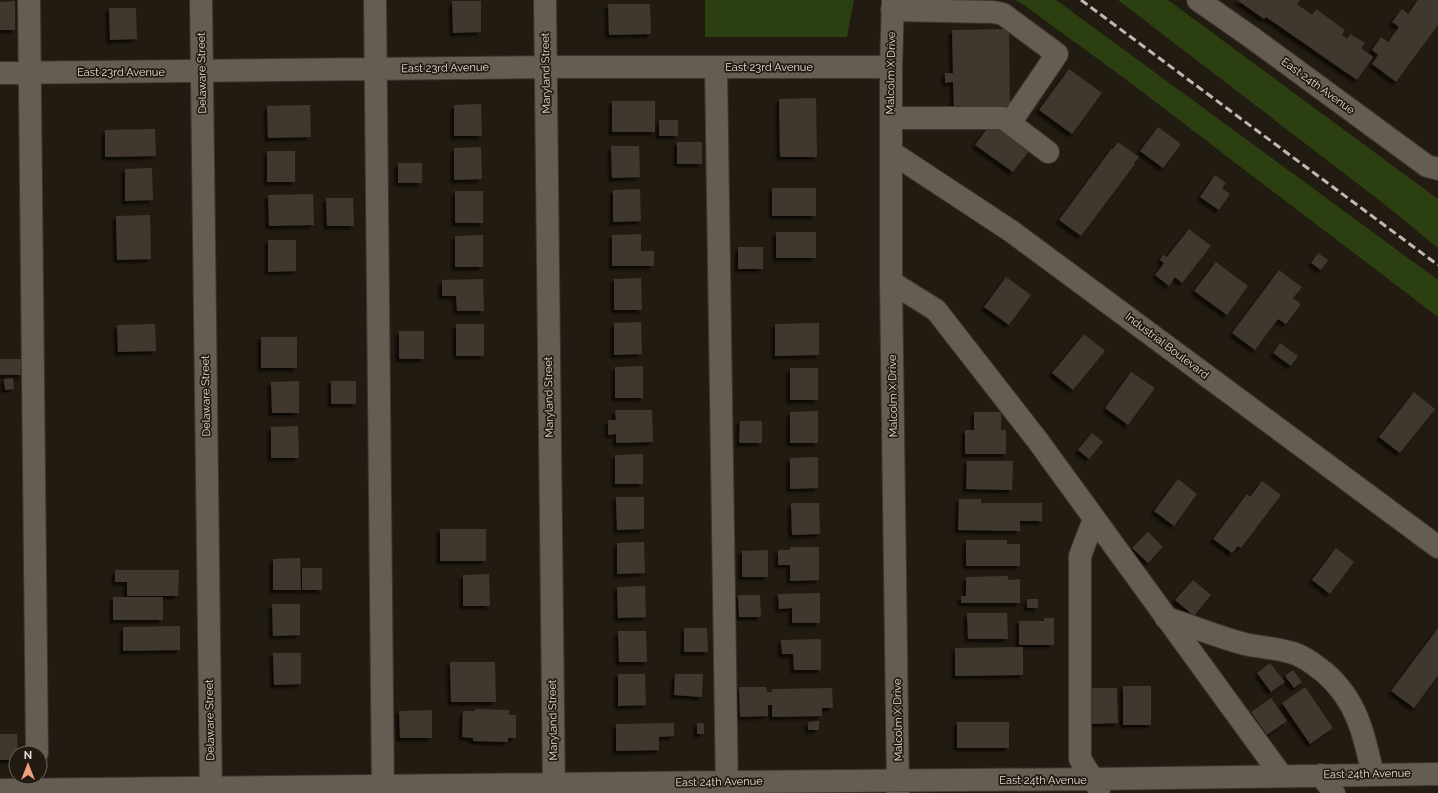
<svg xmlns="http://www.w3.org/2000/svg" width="1438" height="793" viewBox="0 0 1438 793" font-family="Raleway,sans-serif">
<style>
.green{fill:#2c3f11}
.building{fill:#3f382d;filter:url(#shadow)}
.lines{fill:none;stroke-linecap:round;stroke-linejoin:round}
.minor-casing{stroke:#3b3630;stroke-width:24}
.minor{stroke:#655d51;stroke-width:22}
.rail{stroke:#bfb9b2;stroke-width:3;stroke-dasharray:8 4;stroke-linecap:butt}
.labels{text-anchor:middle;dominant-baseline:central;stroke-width:3.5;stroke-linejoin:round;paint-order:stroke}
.street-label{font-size:11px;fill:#e4dfd8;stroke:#221b11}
</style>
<defs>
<filter id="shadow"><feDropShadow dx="-3.5" dy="3.5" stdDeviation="1" flood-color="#0009"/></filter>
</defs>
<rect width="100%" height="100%" fill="#221b11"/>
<path class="green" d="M 705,0 L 854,0 L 847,37 L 705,37 Z
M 1015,0 L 1056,0 L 1438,280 L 1438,317 L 1124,78 L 1021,3 Z
M 1118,0 L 1168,0 L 1438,199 L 1438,248 L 1384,204 Z"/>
<path class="building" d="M 1237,0 L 1300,0 L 1297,4 L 1312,15 L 1316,9 L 1345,30 L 1342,35 L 1347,39 L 1350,34 L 1365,43 L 1361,48 L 1373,57 L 1357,80 L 1266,17 L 1264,19 Z
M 1418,0 L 1438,0 L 1438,25 L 1396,82 L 1372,64 L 1378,55 L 1372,50 L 1381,37 L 1388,42 L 1399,27 L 1392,22 L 1402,9 L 1408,14 Z
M 15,1 L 15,30 L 0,30 L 0,2 Z
M 452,1 L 481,1 L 481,32 L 453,33 Z
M 608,4 L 650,4 L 651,34 L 609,35 Z
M 109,8 L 136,8 L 137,39 L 110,40 Z
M 1009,29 L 1010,107 L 954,108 L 953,82 L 945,83 L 945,73 L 953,73 L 952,30 Z
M 1069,69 L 1102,93 L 1072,134 L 1039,110 Z
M 816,98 L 817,157 L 780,157 L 779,99 Z
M 612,101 L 655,101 L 655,132 L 612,132 Z
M 481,104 L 482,136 L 454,136 L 454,105 Z
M 310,105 L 311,137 L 268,138 L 267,106 Z
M 659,120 L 678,120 L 678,136 L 659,136 Z
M 991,123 L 1029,151 L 1013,172 L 975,145 Z
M 1158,127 L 1181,144 L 1163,168 L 1140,151 Z
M 155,129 L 156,156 L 105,157 L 105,130 Z
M 677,142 L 702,142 L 702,164 L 677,164 Z
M 1118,142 L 1139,157 L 1134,163 L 1135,164 L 1081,236 L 1059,220 L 1112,148 L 1113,149 Z
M 611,146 L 639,146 L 640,177 L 612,178 Z
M 481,147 L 482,179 L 454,180 L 454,148 Z
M 267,151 L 295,151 L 295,182 L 267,182 Z
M 398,163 L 422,163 L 422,183 L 398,183 Z
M 152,168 L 153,200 L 125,201 L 125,169 Z
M 1215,175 L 1226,183 L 1222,188 L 1230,194 L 1219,210 L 1200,197 Z
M 772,188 L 816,188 L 816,216 L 772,216 Z
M 640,189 L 641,221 L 613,222 L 613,190 Z
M 455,191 L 483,191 L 483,223 L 455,223 Z
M 313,194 L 314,225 L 269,226 L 268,195 Z
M 326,198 L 353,198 L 354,226 L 327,226 Z
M 150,215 L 151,259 L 117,260 L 116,216 Z
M 1189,229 L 1211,246 L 1182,283 L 1175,277 L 1169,286 L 1155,275 L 1164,263 L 1160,260 L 1163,255 L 1167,257 Z
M 776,232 L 816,232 L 816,258 L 776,258 Z
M 641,234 L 641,251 L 654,251 L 654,266 L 612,266 L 612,235 Z
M 483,235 L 483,267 L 455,267 L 455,236 Z
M 268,240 L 296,240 L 296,271 L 268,272 Z
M 738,247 L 763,247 L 763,269 L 738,269 Z
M 1318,253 L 1328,260 L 1321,270 L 1311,263 Z
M 1216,262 L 1248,286 L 1227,315 L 1194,291 Z
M 1279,270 L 1302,287 L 1293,298 L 1301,304 L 1286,324 L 1278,319 L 1255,350 L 1232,333 Z
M 1006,277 L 1031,295 L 1009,325 L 984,307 Z
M 641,278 L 642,310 L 614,310 L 614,279 Z
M 483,279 L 484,311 L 457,311 L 456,296 L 442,296 L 442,280 Z
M 641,322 L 642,354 L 614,355 L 614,323 Z
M 819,323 L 819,355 L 775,356 L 775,324 Z
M 155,324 L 156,351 L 118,352 L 117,325 Z
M 456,324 L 484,324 L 484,356 L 456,356 Z
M 399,331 L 424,331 L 424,359 L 399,359 Z
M 1084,334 L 1105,351 L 1073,390 L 1052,373 Z
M 261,337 L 297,337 L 297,368 L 261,368 Z
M 1280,343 L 1298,356 L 1291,366 L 1273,353 Z
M 0,359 L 21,359 L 22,375 L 0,375 Z
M 643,366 L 643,398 L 615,398 L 615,367 Z
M 790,368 L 818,368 L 818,400 L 790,400 Z
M 1131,372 L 1155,388 L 1128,425 L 1105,408 Z
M 13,378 L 14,389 L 5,390 L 4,379 Z
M 299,381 L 299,413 L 272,413 L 271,382 Z
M 331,381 L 356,381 L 356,404 L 331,404 Z
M 1414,392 L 1435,409 L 1400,453 L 1379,437 Z
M 615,410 L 652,410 L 653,442 L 616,443 L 616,434 L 608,435 L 608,420 L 616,420 Z
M 818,411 L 818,443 L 790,443 L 790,412 Z
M 974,412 L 1001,412 L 1001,430 L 1006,430 L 1006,454 L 965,454 L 965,430 L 974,430 Z
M 740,421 L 762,421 L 762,443 L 739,443 Z
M 298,426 L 299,458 L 271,458 L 271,427 Z
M 1092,433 L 1103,442 L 1089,459 L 1078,450 Z
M 643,454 L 643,484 L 615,484 L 615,455 Z
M 818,457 L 818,488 L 790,489 L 790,458 Z
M 967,461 L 1013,461 L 1012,490 L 966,489 Z
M 1178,479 L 1197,494 L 1174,526 L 1154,511 Z
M 1262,481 L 1281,495 L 1241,548 L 1238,546 L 1232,553 L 1213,539 L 1247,494 L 1250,497 Z
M 616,497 L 644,497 L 644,529 L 617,530 Z
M 959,499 L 981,499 L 981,503 L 1042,503 L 1042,521 L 1020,521 L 1020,531 L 958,530 Z
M 791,503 L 819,503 L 820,534 L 792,535 Z
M 440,529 L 486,529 L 486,561 L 440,561 Z
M 1148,532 L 1163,547 L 1148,563 L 1132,548 Z
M 966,540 L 1007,540 L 1007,544 L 1020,544 L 1020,566 L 966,566 Z
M 644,542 L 645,573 L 617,574 L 617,543 Z
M 790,547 L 819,547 L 819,580 L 790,581 L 790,565 L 778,565 L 778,550 L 790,550 Z
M 1336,548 L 1354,562 L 1330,594 L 1312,580 Z
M 768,550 L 768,577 L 742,577 L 742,551 Z
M 300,558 L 301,590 L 273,590 L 273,559 Z
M 302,568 L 322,568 L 322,590 L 302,590 Z
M 115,570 L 179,570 L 178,596 L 127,596 L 127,582 L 115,582 Z
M 489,574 L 490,606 L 463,606 L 463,575 Z
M 1008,576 L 1008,580 L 1020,579 L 1020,603 L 961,603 L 961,596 L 966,596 L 966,577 Z
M 1193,580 L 1211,595 L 1194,616 L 1175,600 Z
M 645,586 L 646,617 L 618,618 L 617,587 Z
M 820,593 L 820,623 L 792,623 L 792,608 L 779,609 L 778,594 Z
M 738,595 L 760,595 L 761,617 L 739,617 Z
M 113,597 L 163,597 L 163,620 L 113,620 Z
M 1027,599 L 1038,599 L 1038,608 L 1027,608 Z
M 272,604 L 300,604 L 300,635 L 273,636 Z
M 967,613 L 1007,613 L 1008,639 L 968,639 Z
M 1044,618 L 1054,618 L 1054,645 L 1019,645 L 1019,621 L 1044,621 Z
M 180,626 L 180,650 L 123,651 L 123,627 Z
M 684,628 L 707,628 L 708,652 L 684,652 Z
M 1438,628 L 1438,675 L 1414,708 L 1391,691 Z
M 618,631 L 646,631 L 647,662 L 619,662 Z
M 821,639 L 821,670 L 794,670 L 793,654 L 782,654 L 781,640 Z
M 1023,647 L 1023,675 L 955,676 L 955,648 Z
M 273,653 L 301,653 L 301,684 L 274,685 Z
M 450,662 L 495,662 L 496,702 L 451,702 Z
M 1270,663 L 1285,682 L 1271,692 L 1257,673 Z
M 1293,670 L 1302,682 L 1294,688 L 1285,676 Z
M 618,674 L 645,674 L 646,705 L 618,706 Z
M 675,674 L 703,674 L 702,697 L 674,695 Z
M 1123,686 L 1151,686 L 1151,725 L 1123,725 Z
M 739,687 L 766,687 L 767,692 L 772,692 L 772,689 L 832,688 L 833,708 L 822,708 L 822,716 L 772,717 L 772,705 L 768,705 L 768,716 L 740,717 Z
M 1305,687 L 1333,728 L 1310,744 L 1282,703 Z
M 1091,688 L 1117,688 L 1118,723 L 1091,724 Z
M 1271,698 L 1287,721 L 1267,735 L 1251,712 Z
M 475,709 L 509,710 L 509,715 L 516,715 L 516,738 L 508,738 L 508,742 L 473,741 L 473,738 L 462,737 L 463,711 L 475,711 Z
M 432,710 L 432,738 L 400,738 L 399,711 Z
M 819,721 L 819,730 L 808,730 L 808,722 Z
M 957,722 L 1009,722 L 1009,748 L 957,748 Z
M 674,723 L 674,736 L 659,737 L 659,750 L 616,751 L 616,724 Z
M 697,723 L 704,723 L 704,734 L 697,734 Z
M 0,734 L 17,734 L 18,753 L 16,753 L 16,760 L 0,760 Z"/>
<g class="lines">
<defs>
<path id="minor" d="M 29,0 L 37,753
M 201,0 L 211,793
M 375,0 L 383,793
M 545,0 L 554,793
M 893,0 L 891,67 L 891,282 L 898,793
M 1198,0 L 1251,37 L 1427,166 L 1438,169
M 892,10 L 993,12 L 1003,14 L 1057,54 L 1010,123
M 716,67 L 727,793
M 0,73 L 546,67 L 891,67
M 891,118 L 1003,118 L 1048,152
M 891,152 L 1011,231 L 1438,547
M 891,282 L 936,310 L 1038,441 L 1281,775
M 1094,519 L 1080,556 L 1080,759 L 1099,789
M 1166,618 C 1192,626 1218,637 1245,644 C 1262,648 1282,648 1298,655 C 1308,659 1316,666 1324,672 C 1357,700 1364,734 1373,775
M 1321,775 L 1334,793
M 0,790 L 727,782 L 1093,779 L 1438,774"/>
</defs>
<use href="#minor" class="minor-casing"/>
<use href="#minor" class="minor"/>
<path class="rail" d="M 1081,0 L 1438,265"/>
</g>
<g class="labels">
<g class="street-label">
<text x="769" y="67">East 23rd Avenue</text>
<text transform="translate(445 68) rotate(-1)">East 23rd Avenue</text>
<text x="121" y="72">East 23rd Avenue</text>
<text transform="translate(202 73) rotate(-91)">Delaware Street</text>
<text transform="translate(546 73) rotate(-91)">Maryland Street</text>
<text transform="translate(891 73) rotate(-89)">Malcolm X Drive</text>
<text transform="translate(1318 86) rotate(36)">East 24th Avenue</text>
<text transform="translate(1167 346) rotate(37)">Industrial Boulevard</text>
<text transform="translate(206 396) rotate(-91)">Delaware Street</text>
<text transform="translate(893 396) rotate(-91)">Malcolm X Drive</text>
<text transform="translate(549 397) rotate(-91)">Maryland Street</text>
<text transform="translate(210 720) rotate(-91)">Delaware Street</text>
<text transform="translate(553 720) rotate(-91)">Maryland Street</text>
<text transform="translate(898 720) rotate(-91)">Malcolm X Drive</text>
<text transform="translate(1367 774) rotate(-1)">East 24th Avenue</text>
<text x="1043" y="780">East 24th Avenue</text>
<text transform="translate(719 782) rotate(-1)">East 24th Avenue</text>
</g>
</g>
<g transform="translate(28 765)"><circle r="19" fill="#221b11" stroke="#706961"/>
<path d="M0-3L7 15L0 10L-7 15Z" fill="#f2a07f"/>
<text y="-6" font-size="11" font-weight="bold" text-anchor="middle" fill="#e4dfd8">N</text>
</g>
</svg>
